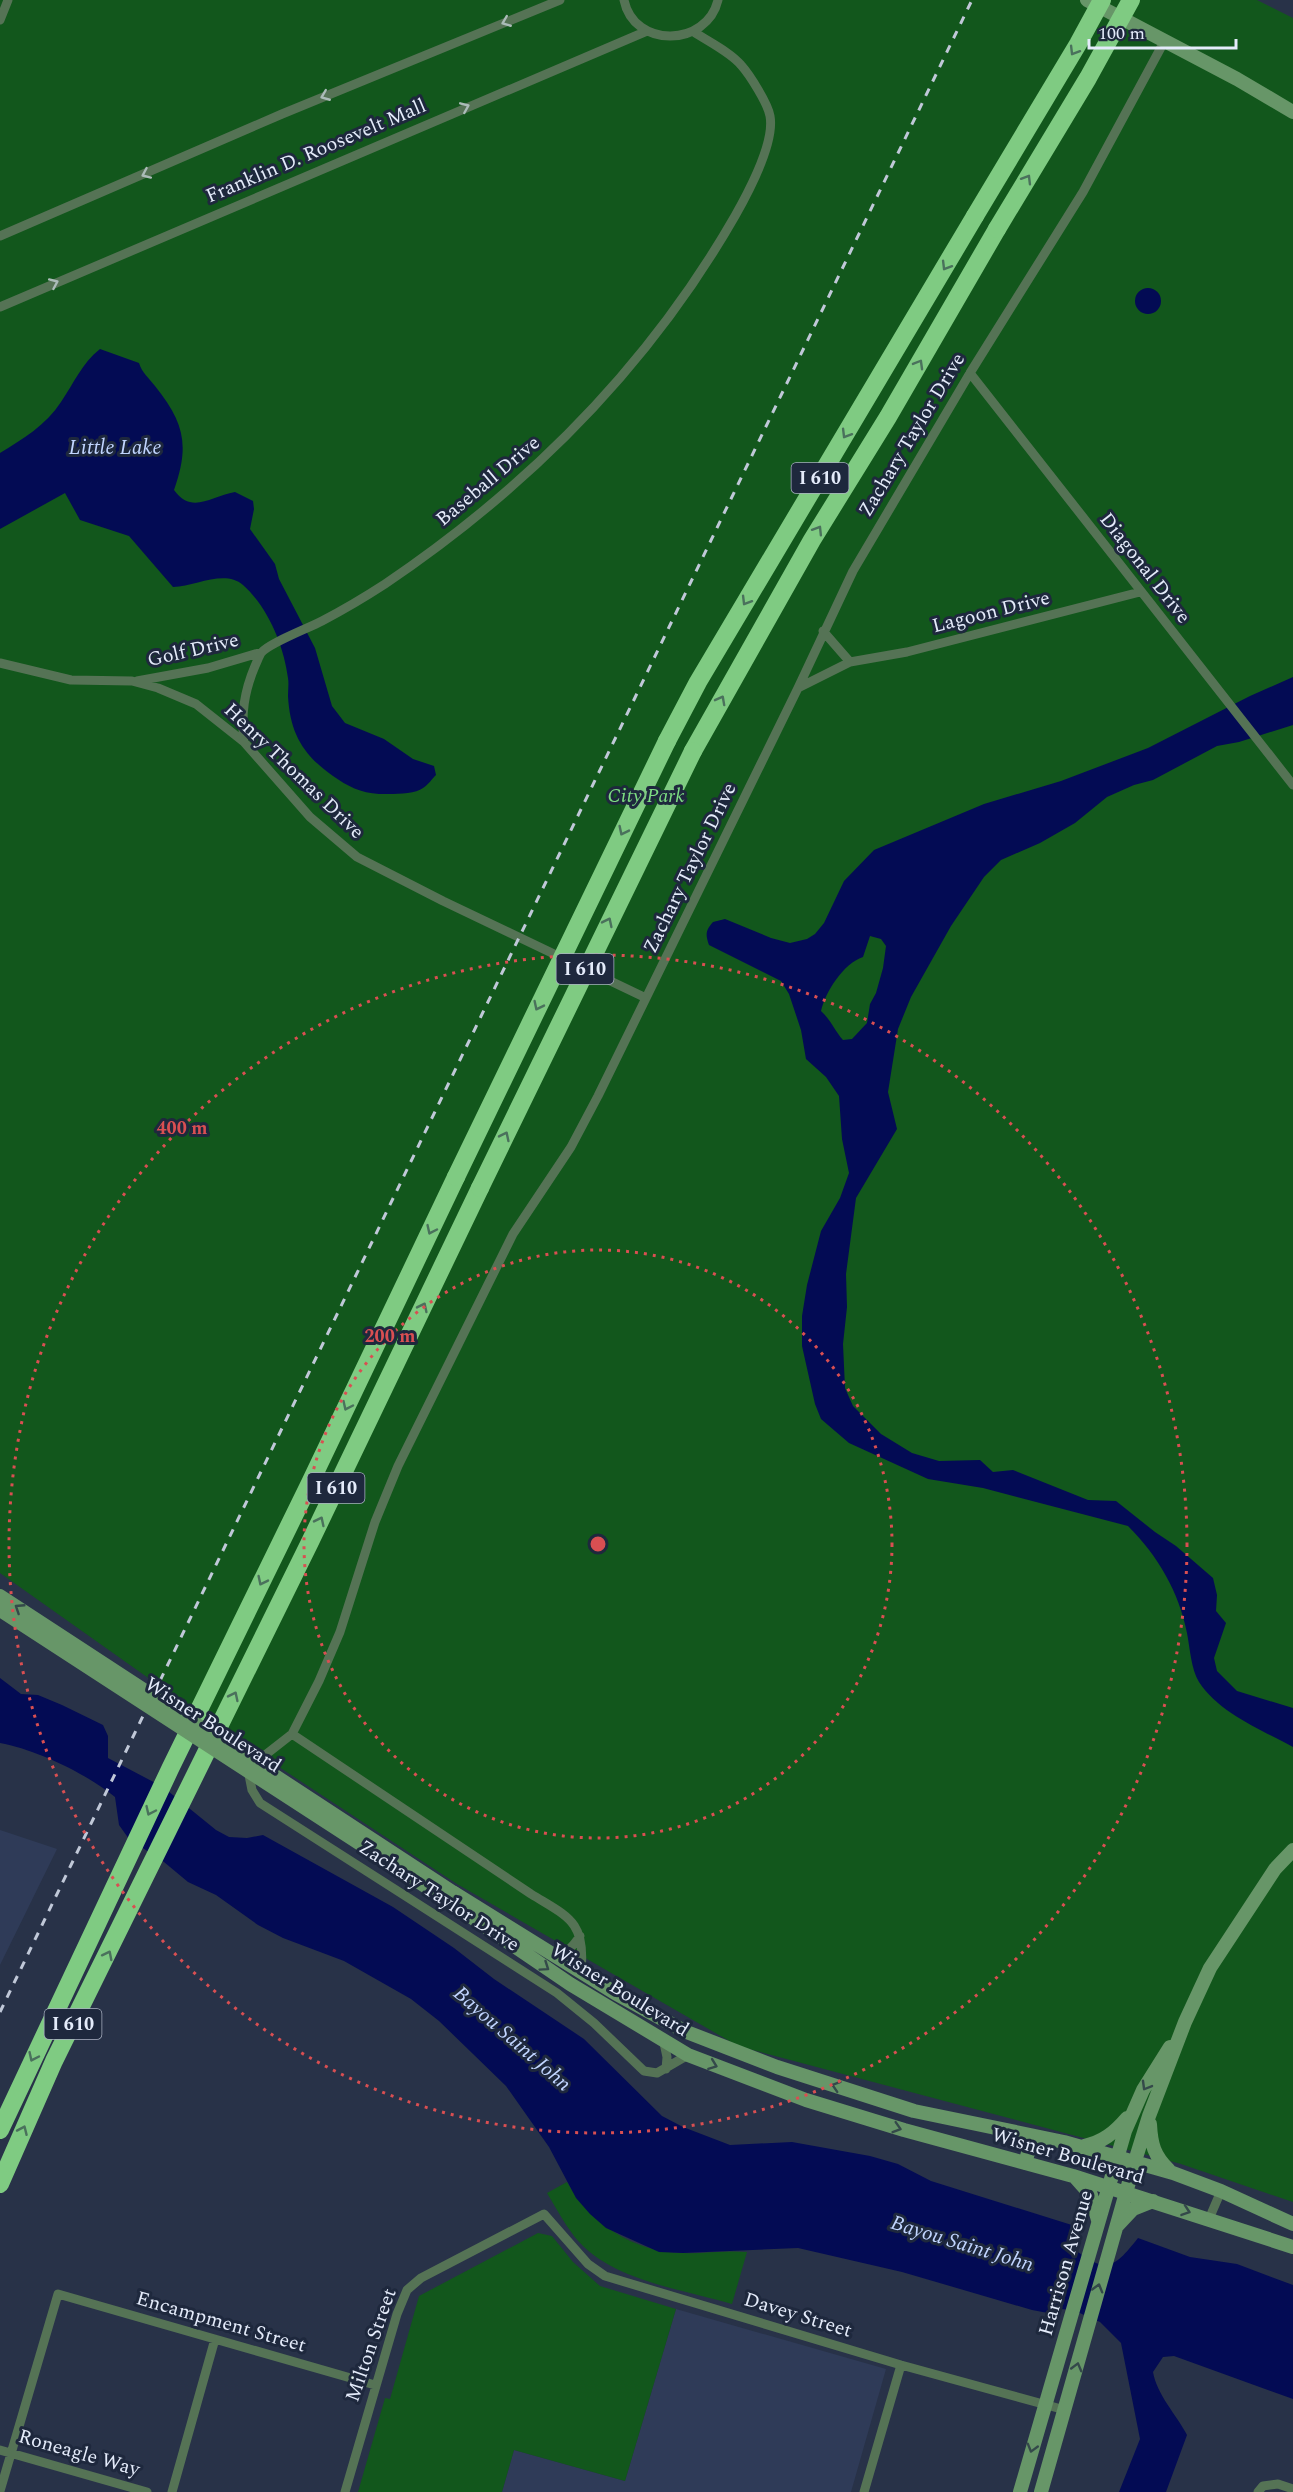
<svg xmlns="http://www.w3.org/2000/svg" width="1293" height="2492" viewBox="0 0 1293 2492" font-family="Spectral,serif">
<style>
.built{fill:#2f3b58}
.green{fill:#12571c}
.water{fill:#030b54;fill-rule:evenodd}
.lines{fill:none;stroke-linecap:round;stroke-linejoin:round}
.street{stroke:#557355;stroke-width:9}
.secondary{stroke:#679668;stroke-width:14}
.highway{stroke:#7fcb82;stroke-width:18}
.rail{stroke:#c0c8d8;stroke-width:3;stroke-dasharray:8 8;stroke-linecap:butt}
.secondary-bridge{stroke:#679668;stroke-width:14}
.highway-bridge{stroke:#7fcb82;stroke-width:18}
.oneway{stroke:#abbbb8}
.oneway2{stroke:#4a715c}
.oneway3{stroke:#34494a}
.ring{fill:none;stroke:#d94f52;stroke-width:3;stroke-dasharray:3 6}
.labels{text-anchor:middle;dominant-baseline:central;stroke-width:6;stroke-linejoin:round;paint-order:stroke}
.shield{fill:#1e283d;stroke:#a9b0c1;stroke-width:1.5}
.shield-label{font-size:18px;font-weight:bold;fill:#e4ebfa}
.street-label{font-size:20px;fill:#e4ebfa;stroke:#1e283d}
.park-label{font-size:20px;font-style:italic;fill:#7dde82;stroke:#1e283d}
.water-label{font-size:21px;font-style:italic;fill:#c1d5ff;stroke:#1e283d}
.centre{fill:#d94f52;stroke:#1e283d;stroke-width:3}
.ring-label{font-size:18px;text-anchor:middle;font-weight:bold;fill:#d94f52;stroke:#1e283d;stroke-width:6;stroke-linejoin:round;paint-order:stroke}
</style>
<rect width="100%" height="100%" fill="#283248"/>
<path class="built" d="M 0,1830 L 57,1849 L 0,1965 Z
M 676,2309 L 886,2369 L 851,2492 L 502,2492 L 514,2450 L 625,2481 Z"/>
<path class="green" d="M 0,0 L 1257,0 L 1293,18 L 1293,2202 L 1181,2164 L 738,2046 L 457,1884 L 209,1721 L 0,1573 Z
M 567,2182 C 590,2223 634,2252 681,2253 C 703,2254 725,2250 747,2252 L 732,2304 C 681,2289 608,2280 574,2236 C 564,2223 556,2208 547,2193 Z
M 538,2233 L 552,2236 L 573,2262 L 600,2286 L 676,2309 L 625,2481 L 514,2450 L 502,2492 L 358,2492 L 385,2398 L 390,2399 L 419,2296 Z"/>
<path class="water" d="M1135 301a13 13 0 1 1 26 0a13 13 0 1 1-26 0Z
M 100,349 L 139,363 C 142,373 149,378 155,386 C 184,422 190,445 174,490 C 192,515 211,496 235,492 L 253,501 L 254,509 L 250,529 L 275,564 L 279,579 L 315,648 L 332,706 L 345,723 L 384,739 L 413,759 L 434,766 L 436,775 C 432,779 428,785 423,788 C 414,795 391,794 379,794 C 361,793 347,786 333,776 C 303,755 290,733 288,696 C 288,690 289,684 288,678 C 284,646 268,607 243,585 C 225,569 196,586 173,587 L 129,536 L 80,520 L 65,493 L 0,529 L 0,453 C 23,439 46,425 61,402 C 74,383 82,363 100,349 Z
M 1293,677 L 1293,725 L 1239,742 L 1217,746 L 1153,780 L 1134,785 L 1107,797 L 1075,823 L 1040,843 L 1001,860 L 984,877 L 951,926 L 911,997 L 898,1029 L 888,1092 L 897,1129 L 856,1198 L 846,1274 L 847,1307 L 843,1344 L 845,1388 L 853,1406 L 881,1434 L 912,1453 L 939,1461 L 980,1460 L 993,1472 L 1013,1470 L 1088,1500 L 1116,1501 L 1155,1532 L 1176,1546 L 1213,1578 L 1217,1595 L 1216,1611 L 1226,1623 L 1214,1658 L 1217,1671 L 1237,1691 L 1293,1708 L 1293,1747 C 1262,1730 1219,1713 1199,1682 C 1191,1669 1190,1648 1187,1633 C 1179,1592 1158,1556 1128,1526 L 983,1488 L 928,1479 L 849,1443 L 821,1419 L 815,1404 L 802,1346 L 802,1316 L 807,1285 L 821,1231 L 840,1198 L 849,1173 L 842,1139 L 839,1096 L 826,1077 L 806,1059 L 801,1030 L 789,994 L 781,981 L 709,945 C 705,934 706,930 713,922 L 725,919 L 771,938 L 790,943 L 807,939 L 815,934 L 824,923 L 844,881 L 874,850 L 984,804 L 1061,781 L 1148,748 L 1250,696 ZM 870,936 L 881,939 L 886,946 L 883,968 L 876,993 L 870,1004 L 867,1023 L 852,1039 L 843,1040 C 834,1030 831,1020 821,1011 C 826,991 843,964 863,957 Z
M 0,1678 L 21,1694 L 38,1695 L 62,1705 L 103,1725 L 108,1736 L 108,1758 L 163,1787 L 216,1830 L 229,1837 L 247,1838 L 263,1835 L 393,1907 L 454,1948 L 494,1979 L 584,2039 L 662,2116 L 683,2127 L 730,2145 L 792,2142 L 870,2156 L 898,2164 L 931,2181 L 1075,2226 L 1078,2252 C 1108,2276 1118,2263 1138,2238 L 1190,2257 L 1237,2264 L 1293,2285 L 1293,2399 L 1174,2356 L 1163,2357 L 1153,2372 C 1157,2395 1176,2414 1187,2435 L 1166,2492 L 1119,2492 L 1140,2439 L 1121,2343 L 1100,2322 L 1073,2310 L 1060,2309 L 1048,2313 L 1032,2310 L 902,2272 L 798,2248 L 683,2253 L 659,2252 L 606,2228 L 590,2214 L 576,2198 L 549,2147 L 506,2086 L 439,2021 L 411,1999 L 344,1961 L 283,1938 L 258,1925 L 216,1895 L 188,1882 L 164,1862 L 129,1839 L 119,1825 L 115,1797 C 87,1774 35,1749 0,1743 Z"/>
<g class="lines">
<path class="street" d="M 624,0 C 634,49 707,47 718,0
M 0,20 L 8,0
M 0,236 L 282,114 L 560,0
M 0,307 L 647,31
M 970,373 L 1293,785
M 823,631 L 850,662
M 0,663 L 71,680 L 132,681 L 158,688 L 196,704 L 244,742 L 310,817 L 357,857 L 443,901 L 646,998
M 137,681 L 208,668 L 262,652
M 798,688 L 850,662 L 907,652 L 1140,592
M 244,742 C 241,714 244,692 255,666 C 257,662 259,656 261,653 C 269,643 309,628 322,621 C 343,610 365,597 385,584 C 527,488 649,366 735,216 C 748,193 775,143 770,116 C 768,104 750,75 741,65 C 730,52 709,42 694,32
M 292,1734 L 531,1894 C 568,1917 586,1921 581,1971
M 556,1954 C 568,1953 573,1946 580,1936
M 664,2043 L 667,2057 L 666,2069
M 688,2055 L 657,2073 L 644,2071 L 594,2023 L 557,1993 L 260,1803 L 252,1790 L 249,1775 L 255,1763 L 292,1734 L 319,1681 L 340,1632 L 375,1522 L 398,1466 L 513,1234 L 571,1147 L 598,1096 L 798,688 L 853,571 L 970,373 L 1083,192 L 1165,40
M 1209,2219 L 1221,2191
M 0,2450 L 147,2492
M 0,2491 L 58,2294 L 375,2385
M 172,2492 L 215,2339
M 345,2492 L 397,2314 L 407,2290 L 421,2278 L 544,2214 L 588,2264 L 605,2276 L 901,2365 L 1065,2410
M 864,2492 L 901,2365
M 1258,2492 L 1263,2486 L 1278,2484 L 1293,2489"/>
<path class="secondary" d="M 1087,0 L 1237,79 L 1293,112
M 454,1893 L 615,1993 L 684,2031 L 777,2067 L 914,2111 L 1064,2142 L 1173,2173 L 1221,2191 L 1293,2224
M 445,1899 L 570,1984 L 688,2055 L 806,2100 L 904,2130 L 1073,2176 L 1293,2247
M 1150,2124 C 1151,2144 1154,2156 1169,2170
M 1084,2146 C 1103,2142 1114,2133 1127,2118
M 1025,2163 L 1033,2136
M 1075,2177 L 1091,2195 L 1098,2220
M 1118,2225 L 1133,2209 L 1153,2201
M 1020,2492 L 1125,2131 L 1143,2090 L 1170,2047
M 1041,2492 L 1135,2161 L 1149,2116 L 1185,2022 L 1210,1968 L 1275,1869 L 1293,1850"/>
<path class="highway" d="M 667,741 L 698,682 L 975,216
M 693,751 L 812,540 L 888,417 L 997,229
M 0,2130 L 170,1769 L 310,1483 L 456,1177
M 0,2184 L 54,2061 L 310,1542 L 480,1188"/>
<path class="rail" d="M 0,2012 L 972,0"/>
<path class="secondary-bridge" d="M 0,1596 L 454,1893
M 0,1610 L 445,1899"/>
<path class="highway-bridge" d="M 975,216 L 1078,44 L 1102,0
M 997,229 L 1088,78 L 1131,0
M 456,1177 L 667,741
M 480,1188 L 693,751"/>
</g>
<defs><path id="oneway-chevron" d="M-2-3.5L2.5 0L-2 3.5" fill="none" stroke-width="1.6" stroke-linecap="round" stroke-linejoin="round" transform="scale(1.5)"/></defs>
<g class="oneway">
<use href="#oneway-chevron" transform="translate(506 22) rotate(158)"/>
<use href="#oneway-chevron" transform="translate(325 96) rotate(158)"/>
<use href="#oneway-chevron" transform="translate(465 107) rotate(-23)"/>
<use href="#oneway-chevron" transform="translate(146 174) rotate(156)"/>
<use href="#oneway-chevron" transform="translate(54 283) rotate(-24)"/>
</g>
<g class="oneway2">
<use href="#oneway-chevron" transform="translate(1074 51) rotate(121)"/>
<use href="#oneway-chevron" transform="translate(1027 179) rotate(-59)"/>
<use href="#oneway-chevron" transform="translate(946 266) rotate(121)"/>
<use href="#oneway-chevron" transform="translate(919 364) rotate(-60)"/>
<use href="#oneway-chevron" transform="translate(846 434) rotate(121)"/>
<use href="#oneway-chevron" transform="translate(818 530) rotate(-58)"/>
<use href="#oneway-chevron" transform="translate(746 601) rotate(121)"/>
<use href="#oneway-chevron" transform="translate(721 700) rotate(-62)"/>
<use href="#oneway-chevron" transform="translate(623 831) rotate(116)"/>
<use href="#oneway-chevron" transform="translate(608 922) rotate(-64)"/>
<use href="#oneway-chevron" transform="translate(538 1006) rotate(116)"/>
<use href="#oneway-chevron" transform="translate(505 1136) rotate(-64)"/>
<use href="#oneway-chevron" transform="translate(431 1230) rotate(115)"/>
<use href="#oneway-chevron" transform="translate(423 1307) rotate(-64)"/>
<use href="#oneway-chevron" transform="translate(347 1406) rotate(115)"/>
<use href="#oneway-chevron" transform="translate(320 1521) rotate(-64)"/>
<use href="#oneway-chevron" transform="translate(262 1581) rotate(116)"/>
<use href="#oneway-chevron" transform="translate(234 1696) rotate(-64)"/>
<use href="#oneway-chevron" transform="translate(150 1811) rotate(115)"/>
<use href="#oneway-chevron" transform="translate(108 1955) rotate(-63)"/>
<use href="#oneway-chevron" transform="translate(33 2057) rotate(115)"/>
<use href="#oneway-chevron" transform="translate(23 2130) rotate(-66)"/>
</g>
<g class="oneway3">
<use href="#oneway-chevron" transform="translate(19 1608) rotate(-147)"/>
<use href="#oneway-chevron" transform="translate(545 1967) rotate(34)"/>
<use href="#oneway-chevron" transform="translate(713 2065) rotate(21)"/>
<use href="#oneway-chevron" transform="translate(836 2086) rotate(-162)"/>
<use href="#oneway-chevron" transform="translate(1146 2086) rotate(120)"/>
<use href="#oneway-chevron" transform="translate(897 2128) rotate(17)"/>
<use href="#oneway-chevron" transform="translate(1186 2211) rotate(19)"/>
<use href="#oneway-chevron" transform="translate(1098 2288) rotate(-74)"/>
<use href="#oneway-chevron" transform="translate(1077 2367) rotate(-75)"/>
<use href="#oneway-chevron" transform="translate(1032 2448) rotate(106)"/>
</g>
<g class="ring">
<circle cx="598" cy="1544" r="294"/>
<circle cx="598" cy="1544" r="589"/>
</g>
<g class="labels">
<g class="shield">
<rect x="791.5" y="463" width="57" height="30" rx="4.5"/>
<rect x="556.5" y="954" width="57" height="30" rx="4.5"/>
<rect x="307.5" y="1473" width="57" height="30" rx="4.5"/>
<rect x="44.5" y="2009" width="57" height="30" rx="4.5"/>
</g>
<g class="shield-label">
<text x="820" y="478">I 610</text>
<text x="585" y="969">I 610</text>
<text x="336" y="1488">I 610</text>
<text x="73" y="2024">I 610</text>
</g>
<g class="street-label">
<text transform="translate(316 151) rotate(-23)">Franklin D. Roosevelt Mall</text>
<text transform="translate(912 435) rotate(-59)">Zachary Taylor Drive</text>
<text transform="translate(488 481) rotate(-40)">Baseball Drive</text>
<text transform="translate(1145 568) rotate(52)">Diagonal Drive</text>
<text transform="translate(991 612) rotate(-14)">Lagoon Drive</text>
<text transform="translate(193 650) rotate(-13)">Golf Drive</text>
<text transform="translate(294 771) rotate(44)">Henry Thomas Drive</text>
<text transform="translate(690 868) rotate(-64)">Zachary Taylor Drive</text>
<text transform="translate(213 1725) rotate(33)">Wisner Boulevard</text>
<text transform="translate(439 1896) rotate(33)">Zachary Taylor Drive</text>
<text transform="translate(620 1990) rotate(32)">Wisner Boulevard</text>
<text transform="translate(1068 2156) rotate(16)">Wisner Boulevard</text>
<text transform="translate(1066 2263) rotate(-74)">Harrison Avenue</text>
<text transform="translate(798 2315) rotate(17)">Davey Street</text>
<text transform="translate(221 2322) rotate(16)">Encampment Street</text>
<text transform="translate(371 2345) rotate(-71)">Milton Street</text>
<text transform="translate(79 2453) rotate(16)">Roneagle Way</text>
</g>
<g class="park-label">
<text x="646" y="796">City Park</text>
</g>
<g class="water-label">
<text x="115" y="448">Little Lake</text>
<text transform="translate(512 2039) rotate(41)">Bayou Saint John</text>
<text transform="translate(962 2244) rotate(17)">Bayou Saint John</text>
</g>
</g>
<circle cx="598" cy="1544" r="9" class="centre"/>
<g class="ring-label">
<text x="182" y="1134">400 m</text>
<text x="390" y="1342">200 m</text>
</g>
<path d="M1089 39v9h147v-9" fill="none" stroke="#e4ebfa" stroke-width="3"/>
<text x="1098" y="39" font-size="18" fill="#e4ebfa" stroke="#1e283d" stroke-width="4.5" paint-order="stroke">100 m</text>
</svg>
